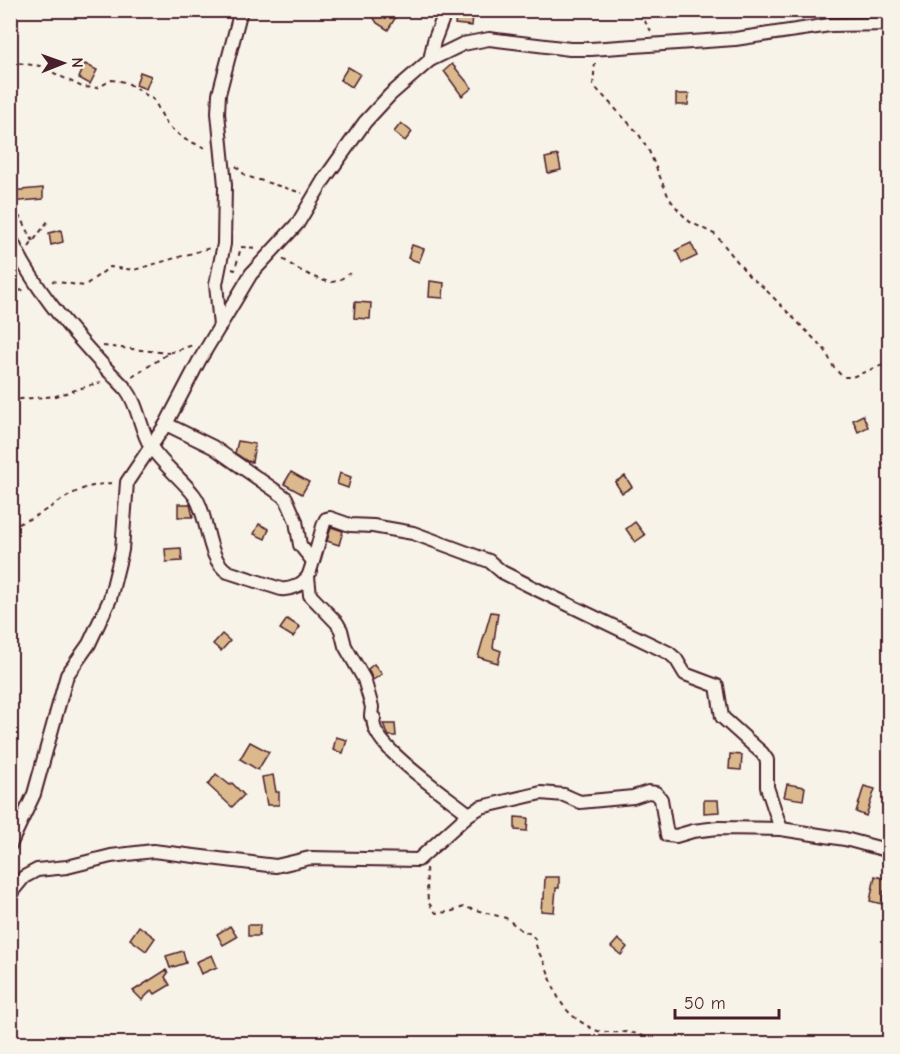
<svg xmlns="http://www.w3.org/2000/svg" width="900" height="1054" font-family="'Comic Neue',sans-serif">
<rect width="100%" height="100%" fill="#f7f3e8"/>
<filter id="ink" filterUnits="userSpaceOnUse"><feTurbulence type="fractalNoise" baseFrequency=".0167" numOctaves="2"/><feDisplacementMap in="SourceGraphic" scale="12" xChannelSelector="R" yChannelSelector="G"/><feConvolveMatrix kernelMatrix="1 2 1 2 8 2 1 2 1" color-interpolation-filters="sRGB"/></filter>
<g filter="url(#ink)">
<!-- building -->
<g fill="#dcb88d" stroke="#4a1f2b" stroke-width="1.5">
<polygon points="369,10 389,10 397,15 388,30 377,23"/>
<polygon points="457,13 473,15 472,26 455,24"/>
<polygon points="85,64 97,70 90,84 79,78"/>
<polygon points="452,64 472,88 462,96 444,71"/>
<polygon points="348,67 360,74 352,87 340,80"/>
<polygon points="140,72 151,76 146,89 136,85"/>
<polygon points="676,94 689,94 688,105 676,105"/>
<polygon points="401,123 412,132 405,141 394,132"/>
<polygon points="558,155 561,170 548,173 545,158"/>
<polygon points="43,188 43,199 10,202 10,191"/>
<polygon points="61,230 63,242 51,245 49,233"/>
<polygon points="691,243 697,256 682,263 676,250"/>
<polygon points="412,245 424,249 419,262 408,258"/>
<polygon points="430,281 444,283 443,298 429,297"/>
<polygon points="355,302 371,303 370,319 354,318"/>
<polygon points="863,415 868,427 858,432 853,420"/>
<polygon points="238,441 255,444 252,462 247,461 235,453"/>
<polygon points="291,472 309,482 302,494 284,484"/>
<polygon points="340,473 351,477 348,488 337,484"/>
<polygon points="625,476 632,487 622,493 615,482"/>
<polygon points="178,504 190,504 193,517 178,517"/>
<polygon points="635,522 645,535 635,542 626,529"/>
<polygon points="259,524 269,529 265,539 254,534"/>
<polygon points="331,527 343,531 339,545 327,541"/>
<polygon points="181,548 182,561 166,562 165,549"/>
<polygon points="491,612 498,613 493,648 501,651 498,663 478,657"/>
<polygon points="287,619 300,627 293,637 280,629"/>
<polygon points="222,634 230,641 221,651 213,644"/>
<polygon points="374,664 382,674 373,680 368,669"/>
<polygon points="383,724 395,724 396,736 389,736"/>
<polygon points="336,737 347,740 343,753 333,750"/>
<polygon points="250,742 269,752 258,770 240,759"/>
<polygon points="730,754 742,755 741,770 729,769"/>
<polygon points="216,774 230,785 232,783 244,795 232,807 208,785"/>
<polygon points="273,775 276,792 279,792 279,805 267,805 262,777"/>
<polygon points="787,784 805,787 803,800 784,797"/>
<polygon points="864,786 875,789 866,816 856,812"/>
<polygon points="704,800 718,800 719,812 704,813"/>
<polygon points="515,817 528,818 527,831 515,830"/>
<polygon points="875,876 890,880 890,893 884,891 882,904 870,901"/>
<polygon points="545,877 559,877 559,888 556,888 554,912 541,911 542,899 544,899"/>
<polygon points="248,925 260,925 259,936 248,936"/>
<polygon points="139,926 155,938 146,951 130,939"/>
<polygon points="230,926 237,937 223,945 217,934"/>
<polygon points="618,939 627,947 621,955 611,947"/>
<polygon points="183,951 186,963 170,968 166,956"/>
<polygon points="212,955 217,967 201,974 196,962"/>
<polygon points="166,970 168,973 165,977 170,985 155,994 152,990 142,1000 133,991"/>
</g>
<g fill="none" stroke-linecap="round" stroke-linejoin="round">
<!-- minor casing -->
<g stroke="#4a1f2b" stroke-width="16">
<g id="minor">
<polyline points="430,60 434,41 446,10"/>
<path d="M10 237C31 284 66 325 101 363 109 372 118 380 126 389 139 406 140 430 151 447 163 465 181 478 194 495 209 515 206 559 228 572L281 589C291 590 301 585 307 578 311 573 321 532 324 523L326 519 330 518 350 525 373 526 413 533 489 561 502 572 534 588 669 653 676 659 685 674 717 686 722 717 762 753 767 760V787L781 829"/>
<polyline points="220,326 216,284 224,244 225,185 218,113 219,94 241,10"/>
<polyline points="166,424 213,447 286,498 296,521 300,545 312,560"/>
<path d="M308 577 310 595 337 623 341 630 345 646 364 679 372 707 371 716 374 718C366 743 450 798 469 814"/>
<polyline points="10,845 34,794 67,675 89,644 110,599 122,550 127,482 166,424 199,361 251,274 298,223 323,181 365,122 390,95 430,60 463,44 489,39 570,49 591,49 735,39 830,25 890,24"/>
<polyline points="10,894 24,877 37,870 67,867 111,856 153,851 276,866 310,858 418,860 469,814 481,807 541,793 564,795 580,802 633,797 648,792 656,793 661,799 667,835 676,836 693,831 718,828 781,829 845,839 890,851"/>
</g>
</g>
<!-- path -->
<g stroke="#4a1f2b" stroke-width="2" stroke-dasharray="4.5 4.5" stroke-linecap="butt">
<polyline points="630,10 642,17 651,31"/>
<polyline points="10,62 40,66 82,87 97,88 112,80 126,82 154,100 167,125 184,139 208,149"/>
<polyline points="595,63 593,85 638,133 649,151 669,198 680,212 690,222 716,235 749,276 762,286 825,350 834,368 843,377 852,377 890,362"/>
<polyline points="236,166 246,176 302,193"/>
<polyline points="10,210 22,219 33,241"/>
<polyline points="29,247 48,221"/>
<path d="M283 259C293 267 319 282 332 282 339 281 344 277 350 273"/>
<polyline points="232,269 235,270 241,247 257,248"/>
<polyline points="52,281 84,286 110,267 134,270 210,248"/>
<polyline points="10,292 24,290"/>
<polyline points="103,346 169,353"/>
<polyline points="132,377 169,353 193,345"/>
<polyline points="10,400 56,396 101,382"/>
<path d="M10 528C21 522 34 518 44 511 73 494 78 486 113 483"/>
<path d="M426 868 428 902 436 913 450 912 464 907 506 918 521 930 531 934 535 939C536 951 543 958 547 969 556 994 560 1010 586 1025 589 1027 594 1030 598 1031 623 1035 632 1026 656 1044"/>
</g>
<!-- minor -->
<use href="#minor" stroke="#f7f3e8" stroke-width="12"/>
</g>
</g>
<!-- margin -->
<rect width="900" height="1054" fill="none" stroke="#f7f3e8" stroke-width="36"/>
<rect x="18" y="18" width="864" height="1018" fill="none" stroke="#4a1f2b" stroke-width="2" filter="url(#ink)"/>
<!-- north arrow -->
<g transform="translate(63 63) rotate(89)" stroke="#f7f3e8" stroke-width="4.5" paint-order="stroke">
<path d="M0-4.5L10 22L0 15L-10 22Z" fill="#4a1f2b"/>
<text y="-9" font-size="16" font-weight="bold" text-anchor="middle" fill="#4a1f2b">N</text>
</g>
<!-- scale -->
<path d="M675 1009v9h104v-9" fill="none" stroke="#4a1f2b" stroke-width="3"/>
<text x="684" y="1009" font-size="18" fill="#4a1f2b" stroke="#f7f3e8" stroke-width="4.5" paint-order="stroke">50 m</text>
</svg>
